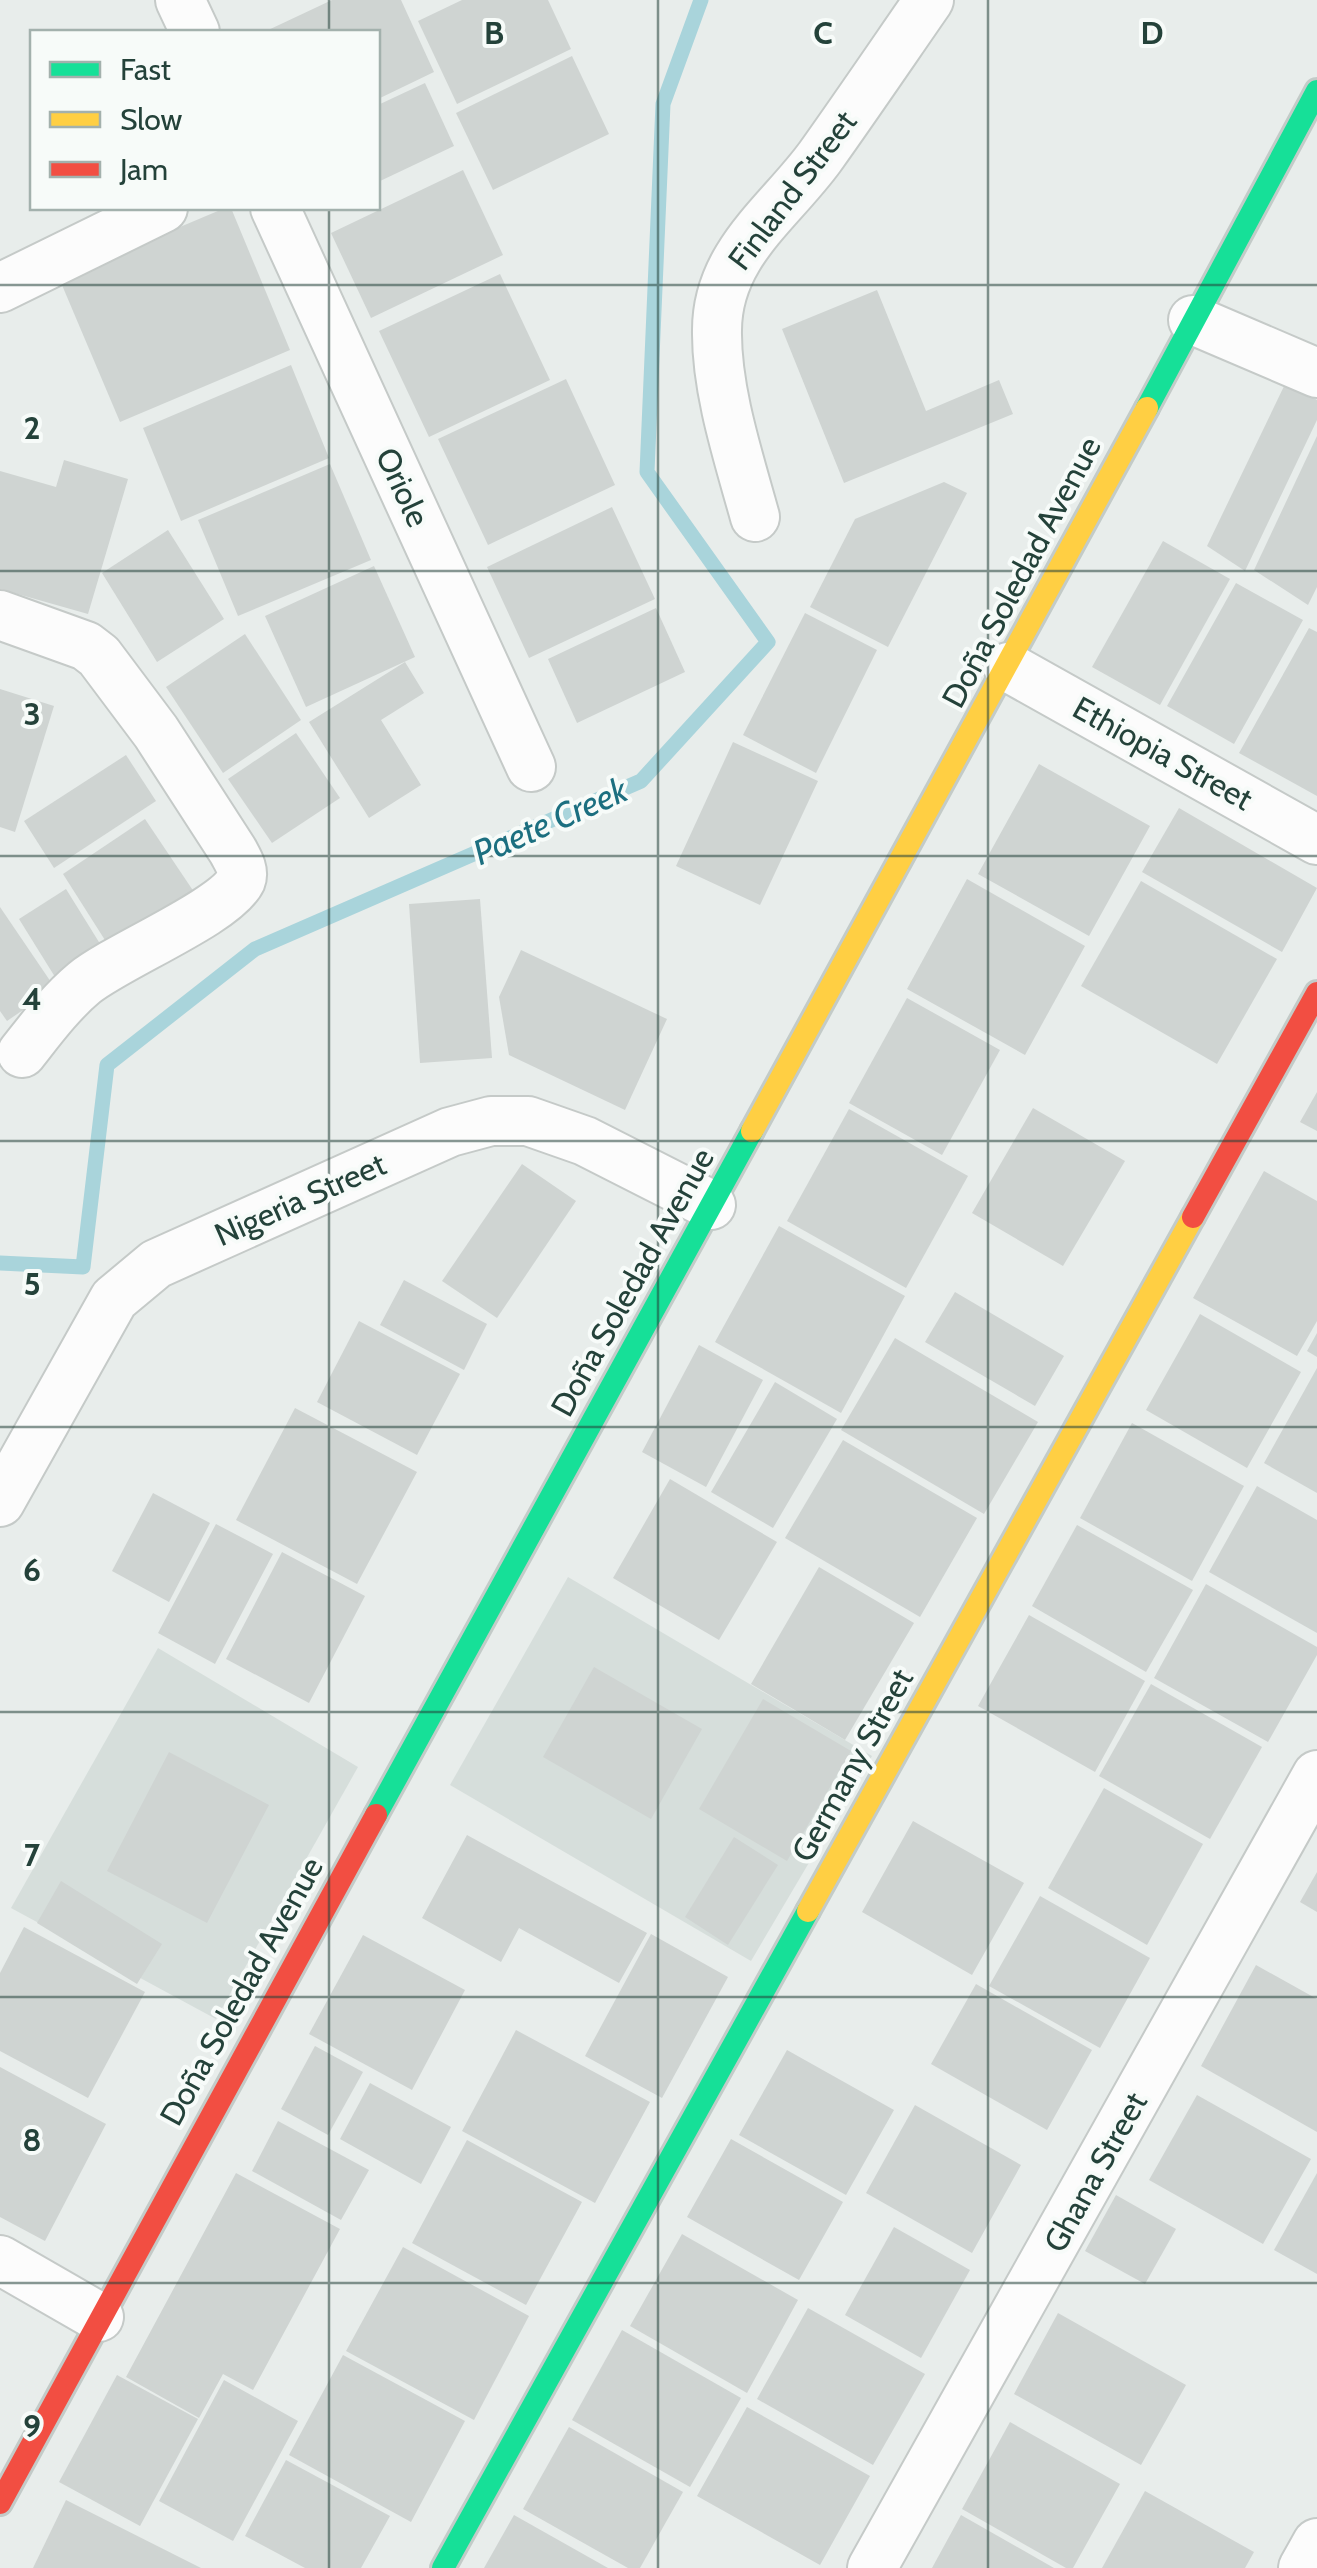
<svg xmlns="http://www.w3.org/2000/svg" width="1317" height="2568" font-family="Cabin,sans-serif">
<rect width="100%" height="100%" fill="#e8edeb"/>
<!-- built -->
<g fill="#d6dedb">
<polygon points="568,1577 872,1756 751,1961 450,1785"/>
<polygon points="158,1648 358,1767 216,2019 11,1908"/>
</g>
<g fill="none" stroke-linecap="round" stroke-linejoin="round">
<!-- stream -->
<polyline stroke="#a9d4db" stroke-width="15" points="0,1263 83,1267 107,1065 255,949 641,781 768,642 647,472 663,104 701,0"/>
</g>
<!-- building -->
<g fill="#cfd4d2">
<polygon points="332,0 401,0 434,72 378,99 378,32 264,32"/>
<polygon points="462,0 548,0 571,49 457,104 418,21"/>
<polygon points="572,56 609,134 493,190 456,113"/>
<polygon points="425,83 454,146 378,182 378,105"/>
<polygon points="463,170 503,255 371,318 331,233"/>
<polygon points="225,208 231,208 290,350 120,422 59,278"/>
<polygon points="500,274 550,380 429,437 379,331"/>
<polygon points="877,290 926,411 999,380 1013,414 844,483 782,329"/>
<polygon points="291,365 329,458 181,521 143,428"/>
<polygon points="566,379 615,485 488,545 438,439"/>
<polygon points="1287,380 1317,400 1317,420 1245,571 1207,546"/>
<polygon points="1317,436 1317,587 1308,605 1254,570"/>
<polygon points="64,460 128,479 88,614 0,589 0,471 56,487"/>
<polygon points="330,464 371,560 238,616 198,520"/>
<polygon points="944,482 967,493 888,647 810,607 855,519"/>
<polygon points="612,507 655,599 529,658 487,567"/>
<polygon points="168,530 224,619 157,662 102,573"/>
<polygon points="1163,541 1230,579 1160,705 1092,667"/>
<polygon points="374,566 415,657 306,707 265,616"/>
<polygon points="1236,583 1303,620 1234,744 1167,706"/>
<polygon points="656,608 685,672 577,723 548,659"/>
<polygon points="805,613 877,650 816,773 743,735"/>
<polygon points="1309,628 1317,632 1317,796 1239,753"/>
<polygon points="245,634 301,720 223,773 166,687"/>
<polygon points="405,662 424,693 381,720 421,785 369,818 309,722"/>
<polygon points="0,689 54,706 15,832 0,827"/>
<polygon points="296,733 340,798 272,843 228,779"/>
<polygon points="733,742 818,781 760,905 676,866"/>
<polygon points="126,755 156,801 54,868 24,821"/>
<polygon points="1039,764 1150,826 1089,936 978,874"/>
<polygon points="1179,808 1317,888 1282,952 1142,872"/>
<polygon points="145,819 194,892 110,948 63,874"/>
<polygon points="967,879 1085,946 1025,1055 907,989"/>
<polygon points="1141,881 1277,959 1217,1064 1081,986"/>
<polygon points="66,889 107,955 60,985 19,919"/>
<polygon points="480,899 492,1058 420,1063 409,904"/>
<polygon points="0,907 55,988 7,1021 0,1011"/>
<polygon points="521,950 667,1019 625,1110 509,1055 499,997"/>
<polygon points="907,998 1000,1050 942,1155 849,1103"/>
<polygon points="1317,1092 1317,1131 1300,1122"/>
<polygon points="1033,1108 1125,1161 1063,1266 972,1213"/>
<polygon points="849,1109 968,1176 906,1288 787,1221"/>
<polygon points="522,1164 576,1201 497,1318 442,1281"/>
<polygon points="1264,1171 1317,1201 1317,1321 1297,1356 1193,1298"/>
<polygon points="779,1226 905,1296 841,1413 715,1342"/>
<polygon points="404,1280 487,1324 464,1370 380,1325"/>
<polygon points="955,1292 1064,1356 1035,1406 925,1342"/>
<polygon points="1200,1314 1301,1372 1247,1468 1146,1410"/>
<polygon points="359,1321 460,1374 417,1455 317,1402"/>
<polygon points="1317,1333 1317,1357 1307,1351"/>
<polygon points="895,1338 1038,1422 984,1514 841,1430"/>
<polygon points="699,1345 763,1380 706,1487 642,1452"/>
<polygon points="1317,1368 1317,1493 1264,1463"/>
<polygon points="775,1382 837,1419 773,1528 711,1492"/>
<polygon points="295,1408 417,1472 357,1584 236,1520"/>
<polygon points="1132,1423 1244,1486 1192,1581 1080,1518"/>
<polygon points="843,1440 977,1518 920,1617 785,1538"/>
<polygon points="670,1479 777,1542 719,1640 613,1578"/>
<polygon points="1257,1486 1317,1520 1317,1633 1209,1572"/>
<polygon points="153,1493 210,1523 169,1602 112,1571"/>
<polygon points="216,1524 273,1554 215,1664 158,1633"/>
<polygon points="1077,1525 1193,1590 1146,1672 1032,1606"/>
<polygon points="282,1552 365,1596 309,1703 226,1659"/>
<polygon points="819,1567 914,1623 845,1740 751,1684"/>
<polygon points="1206,1584 1317,1647 1317,1655 1268,1742 1154,1678"/>
<polygon points="1029,1615 1145,1681 1095,1772 978,1706"/>
<polygon points="594,1667 702,1729 651,1819 543,1757"/>
<polygon points="1151,1684 1262,1747 1210,1839 1099,1776"/>
<polygon points="763,1699 851,1751 787,1861 699,1809"/>
<polygon points="169,1752 269,1805 207,1923 107,1871"/>
<polygon points="1104,1788 1203,1844 1147,1945 1048,1888"/>
<polygon points="913,1821 1024,1883 972,1975 862,1912"/>
<polygon points="467,1835 647,1933 619,1983 519,1928 501,1962 422,1918"/>
<polygon points="734,1837 778,1865 728,1945 685,1917"/>
<polygon points="1317,1872 1317,1912 1300,1902"/>
<polygon points="61,1881 162,1944 137,1984 37,1923"/>
<polygon points="1040,1896 1150,1958 1100,2048 989,1986"/>
<polygon points="24,1927 145,1992 88,2098 0,2051 0,1973"/>
<polygon points="651,1934 728,1977 662,2098 585,2056"/>
<polygon points="363,1935 465,1990 412,2090 309,2034"/>
<polygon points="1256,1965 1317,1999 1317,2132 1201,2066"/>
<polygon points="976,1984 1092,2050 1047,2130 931,2064"/>
<polygon points="516,2030 650,2102 595,2203 462,2131"/>
<polygon points="315,2046 363,2072 328,2135 281,2109"/>
<polygon points="787,2050 894,2110 846,2195 739,2135"/>
<polygon points="0,2067 106,2124 45,2241 0,2217"/>
<polygon points="370,2083 451,2127 421,2184 340,2139"/>
<polygon points="1197,2095 1311,2159 1263,2244 1149,2180"/>
<polygon points="915,2105 1021,2165 972,2253 866,2193"/>
<polygon points="278,2121 369,2170 341,2220 252,2171"/>
<polygon points="731,2139 843,2202 799,2280 687,2217"/>
<polygon points="467,2140 582,2202 526,2305 412,2243"/>
<polygon points="236,2173 340,2229 253,2390 223,2374 199,2418 126,2377"/>
<polygon points="1317,2173 1317,2274 1274,2250"/>
<polygon points="1116,2195 1176,2229 1145,2284 1085,2251"/>
<polygon points="894,2227 970,2270 921,2358 845,2315"/>
<polygon points="682,2234 798,2300 747,2393 630,2326"/>
<polygon points="403,2247 529,2316 474,2420 346,2351"/>
<polygon points="808,2308 925,2374 873,2465 757,2399"/>
<polygon points="1058,2313 1186,2385 1141,2465 1014,2394"/>
<polygon points="622,2330 741,2398 690,2487 572,2420"/>
<polygon points="343,2355 465,2421 411,2522 289,2455"/>
<polygon points="117,2375 198,2419 140,2526 59,2482"/>
<polygon points="224,2380 298,2421 233,2541 159,2501"/>
<polygon points="747,2407 870,2476 820,2565 697,2496"/>
<polygon points="1010,2422 1120,2484 1073,2568 1066,2568 962,2509"/>
<polygon points="569,2427 683,2492 640,2568 628,2568 523,2509"/>
<polygon points="286,2460 390,2516 361,2568 305,2568 245,2536"/>
<polygon points="1145,2491 1254,2552 1245,2568 1102,2568"/>
<polygon points="66,2500 201,2568 33,2568"/>
<polygon points="514,2515 608,2568 484,2568"/>
<polygon points="961,2515 1054,2568 932,2568"/>
</g>
<g fill="none" stroke-linecap="round" stroke-linejoin="round">
<!-- street casing -->
<g stroke="#c5cac8" stroke-width="52">
<g id="street">
<polyline points="180,0 195,32"/>
<polyline points="275,208 531,767"/>
<polyline points="0,288 163,208"/>
<polyline points="1193,320 1317,373"/>
<path d="M755 517C739 459 716 390 717 330 717 254 779 213 820 157 857 105 893 52 929 0"/>
<path d="M0 615 86 646 99 656 156 732 233 851C237 859 245 870 241 880 226 912 117 956 84 983 60 1003 41 1029 22 1053"/>
<polyline points="1008,667 1317,840"/>
<polyline points="0,1502 114,1299 156,1264 450,1132 491,1121 528,1121 585,1141 711,1205"/>
<polyline points="0,2260 99,2317"/>
<polyline points="872,2568 1317,1775"/>
<polyline points="1303,2568 1317,2543"/>
</g>
</g>
<!-- fast casing -->
<g stroke="#c3cbc8" stroke-width="28">
<g id="fast">
<polyline points="1147,408 1317,91"/>
<polyline points="376,1815 752,1131"/>
<polyline points="443,2568 808,1911"/>
</g>
</g>
<!-- slow casing -->
<g stroke="#c3cbc8" stroke-width="28">
<g id="slow">
<polyline points="752,1131 1147,408"/>
<polyline points="808,1911 1193,1217"/>
</g>
</g>
<!-- jam casing -->
<g stroke="#c3cbc8" stroke-width="28">
<g id="jam">
<polyline points="1193,1217 1317,993"/>
<polyline points="0,2503 376,1815"/>
</g>
</g>
<!-- street -->
<use href="#street" stroke="#fcfcfc" stroke-width="48"/>
<!-- fast -->
<use href="#fast" stroke="#16e098" stroke-width="22"/>
<!-- slow -->
<use href="#slow" stroke="#ffcf43" stroke-width="22"/>
<!-- jam -->
<use href="#jam" stroke="#f24e42" stroke-width="22"/>
</g>
<!-- grid -->
<path fill="none" stroke="#24423a" stroke-width="2.5" stroke-opacity="0.55" d="M329 0V32M658 0V2568M988 0V2568M329 208V2568M0 285H1317M0 571H1317M0 856H1317M0 1141H1317M0 1427H1317M0 1712H1317M0 1997H1317M0 2283H1317"/>
<g text-anchor="middle" dominant-baseline="central" stroke-width="8" stroke-linejoin="round" paint-order="stroke">
<!-- street labels -->
<g font-size="32" fill="#24423a" stroke="#f7fbf9">
<text transform="translate(792 190) rotate(-53)">Finland Street</text>
<text transform="translate(403 487) rotate(65)">Oriole</text>
<text transform="translate(1021 572) rotate(-62)">Doña Soledad Avenue</text>
<text transform="translate(1163 753) rotate(29)">Ethiopia Street</text>
<text transform="translate(300 1199) rotate(-24)">Nigeria Street</text>
<text transform="translate(632 1282) rotate(-61)">Doña Soledad Avenue</text>
<text transform="translate(852 1765) rotate(-61)">Germany Street</text>
<text transform="translate(241 1991) rotate(-61)">Doña Soledad Avenue</text>
<text transform="translate(1095 2172) rotate(-61)">Ghana Street</text>
</g>
<!-- water labels -->
<g font-size="35" font-style="italic" fill="#1c6f80" stroke="#f7fbf9">
<text transform="translate(550 821) rotate(-24)">Paete Creek</text>
</g>
</g>
<g font-size="32" text-anchor="middle" font-weight="bold" fill="#24423a" stroke="#f7fbf9" stroke-width="8" stroke-linejoin="round" paint-order="stroke">
<text x="494" y="44">B</text>
<text x="823" y="44">C</text>
<text x="1152" y="44">D</text>
<text x="32" y="439">2</text>
<text x="32" y="725">3</text>
<text x="32" y="1010">4</text>
<text x="32" y="1295">5</text>
<text x="32" y="1581">6</text>
<text x="32" y="1866">7</text>
<text x="32" y="2151">8</text>
<text x="32" y="2437">9</text>
</g>
<!-- legend -->
<rect x="30" y="30" width="350" height="180" fill="#f7fbf9" stroke="#a3b1ad" stroke-width="2.5"/>
<rect x="50" y="62" width="50" height="15" fill="#16e098" stroke="#a3b1ad" stroke-width="2.5"/>
<text x="120" y="80" font-size="30" fill="#24423a">Fast</text>
<rect x="50" y="112" width="50" height="15" fill="#ffcf43" stroke="#a3b1ad" stroke-width="2.5"/>
<text x="120" y="130" font-size="30" fill="#24423a">Slow</text>
<rect x="50" y="162" width="50" height="15" fill="#f24e42" stroke="#a3b1ad" stroke-width="2.5"/>
<text x="120" y="180" font-size="30" fill="#24423a">Jam</text>
</svg>
